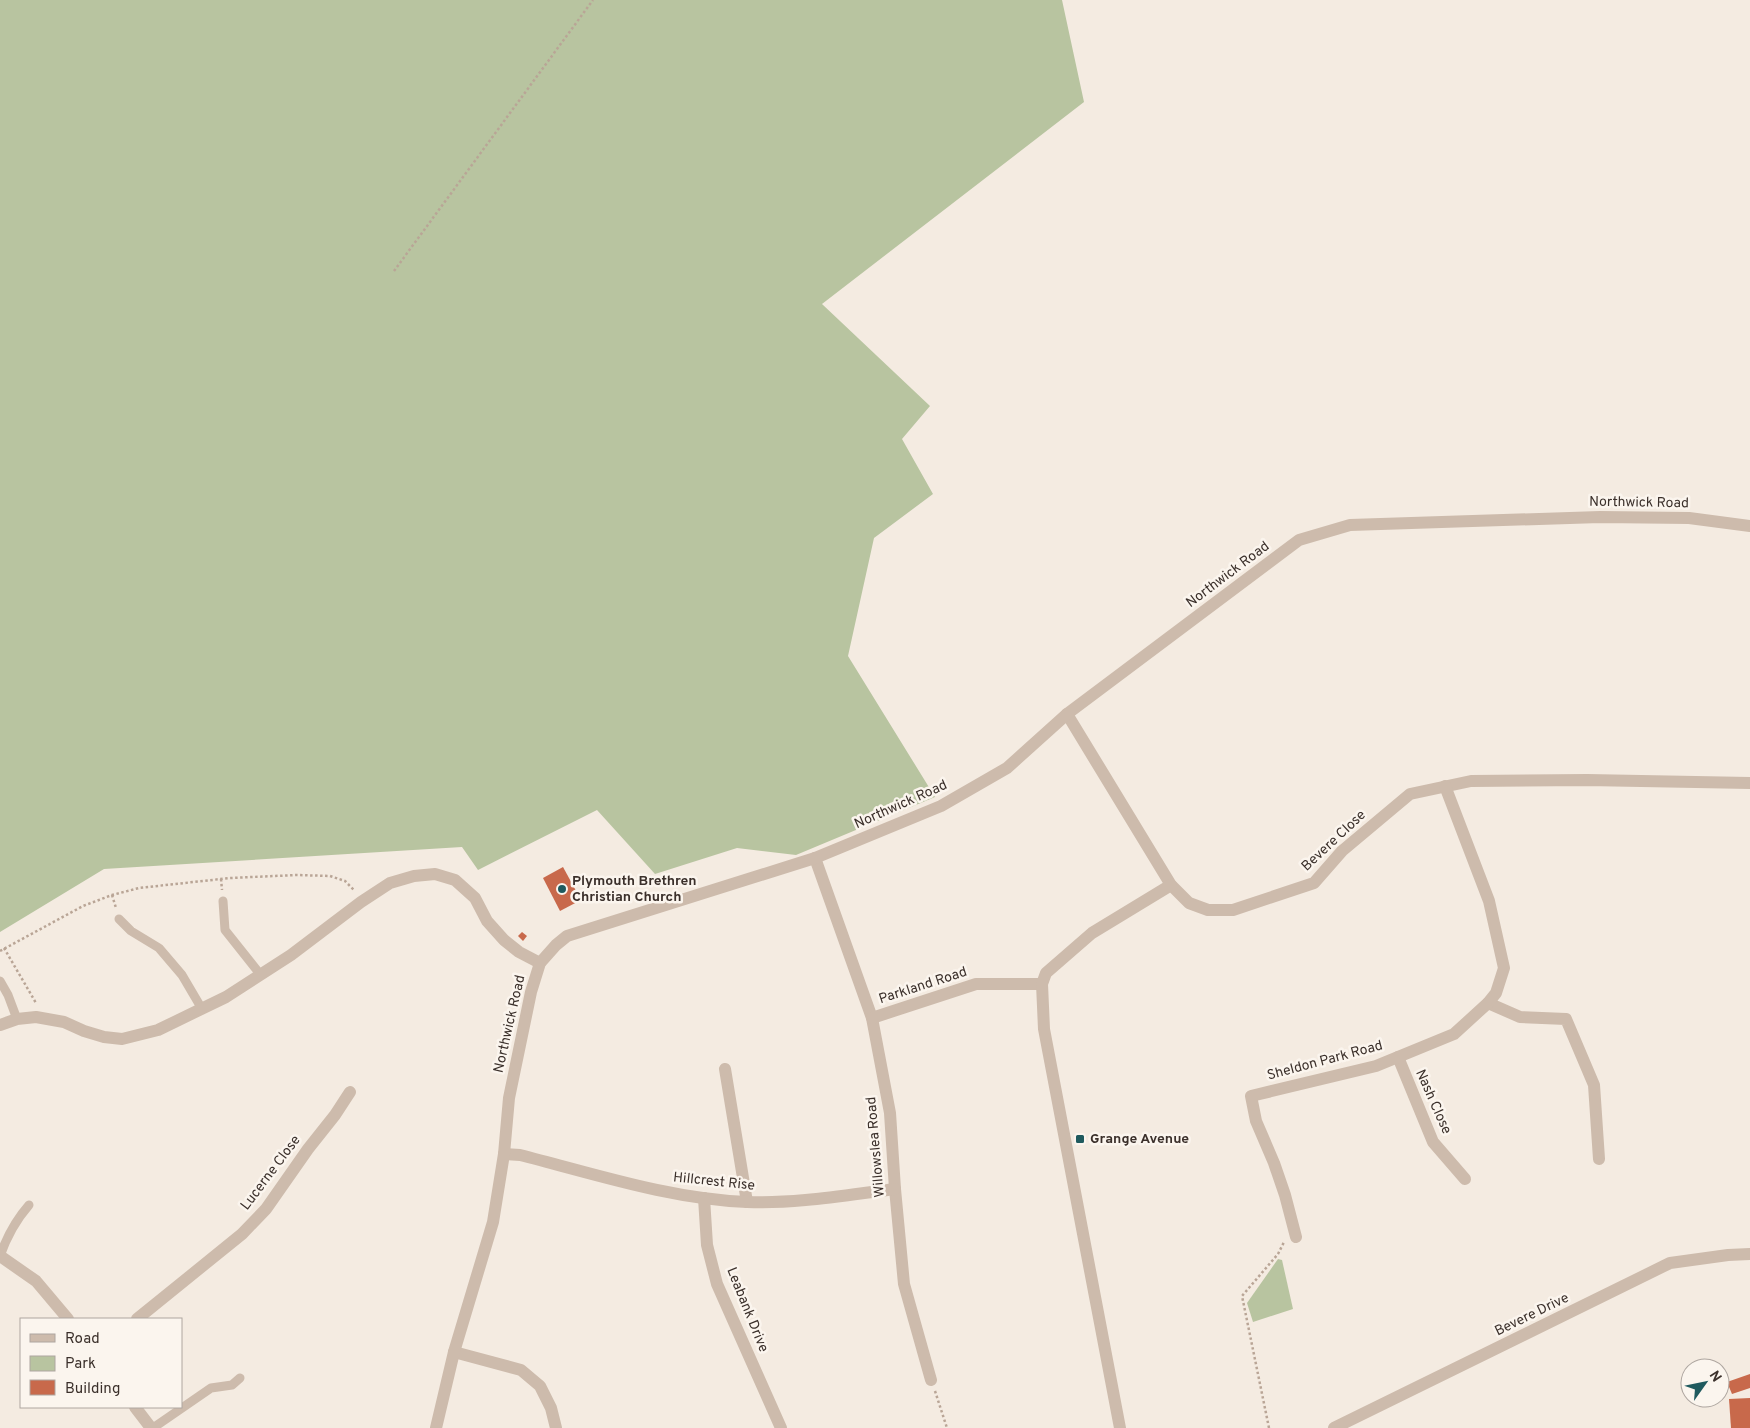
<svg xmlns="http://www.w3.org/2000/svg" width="1750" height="1428" font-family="Overpass,sans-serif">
<rect width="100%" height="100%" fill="#f4ebe1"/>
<!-- green -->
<g fill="#b8c4a0">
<polygon points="0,0 1062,0 1084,102 822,304 930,406 902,439 933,494 874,538 848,656 935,797 796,855 737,848 655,874 597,810 478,870 462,847 104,869 0,932"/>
<polygon points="1278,1259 1282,1260 1293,1309 1253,1322 1247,1303"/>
</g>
<!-- building -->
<g fill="#c8694b">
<polygon points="563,867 581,900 560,911 543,878"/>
<polygon points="522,932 527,936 523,941 518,936"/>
<polygon points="1750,1374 1750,1388 1732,1394 1727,1382"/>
<polygon points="1750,1398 1750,1428 1731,1428 1729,1399"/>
</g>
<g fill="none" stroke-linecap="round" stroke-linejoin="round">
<!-- path -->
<g stroke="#b9a596" stroke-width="2.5" stroke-dasharray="2.5 2.5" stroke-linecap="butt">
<polyline points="394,271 593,0"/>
<polyline points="221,879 222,890"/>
<polyline points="112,895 116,908"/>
<polyline points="4,948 36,1003"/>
<polyline points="0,951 83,906 112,895 139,888 230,878 297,875 330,876 345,881 354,890"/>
<polyline points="935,1391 947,1428"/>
<polyline points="1269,1428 1242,1296 1278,1254 1284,1242"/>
</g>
<!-- lane -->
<g stroke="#cdbbac" stroke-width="9">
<polyline points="223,901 225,930 260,974"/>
<polyline points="119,919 131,931 159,948 182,975 202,1009"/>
<polyline points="0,981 8,995 17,1019"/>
<path d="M0 1256C7 1236 15 1221 29 1205"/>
<polyline points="153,1428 211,1388 232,1385 240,1378"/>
</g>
<!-- street -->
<g stroke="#cdbbac" stroke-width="12">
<polyline points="1067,714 1171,885 1189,903 1208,910 1233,910 1314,883 1342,851 1410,794 1471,781 1587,780 1750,783"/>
<polyline points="815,858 872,1018 890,1113 895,1189 904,1284 931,1380"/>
<polyline points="1488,1003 1520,1017 1566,1019 1594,1085 1599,1159"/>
<polyline points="872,1018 976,984 1042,984"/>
<polyline points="0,1025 17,1019 36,1017 64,1022 84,1031 104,1037 122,1039 158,1030 226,997 291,955 361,902 390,883 414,876 435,874 455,880 475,898 487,921 504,940 519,952 540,963"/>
<polyline points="1398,1057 1433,1142 1465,1179"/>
<polyline points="725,1069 747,1202"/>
<path d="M504 1154 520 1155C595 1174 670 1199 747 1202 796 1204 846 1195 895 1189"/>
<polyline points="704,1198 707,1245 717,1284 781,1428"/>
<polyline points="1296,1237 1285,1195 1274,1163 1256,1121 1251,1096 1376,1066 1454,1034 1488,1003 1496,993 1504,968 1489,901 1445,786"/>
<polyline points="0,1256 36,1281 68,1319"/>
<polyline points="137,1319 242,1234 266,1209 308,1149 335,1115 350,1092"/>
<polyline points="454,1352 521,1370 540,1386 551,1408 556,1428"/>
<polyline points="135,1407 151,1428"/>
<polyline points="436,1428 454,1352 493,1222 504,1154 509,1098 531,992 540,963 556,945 567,936 815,858 941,806 1007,768 1067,714 1299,540 1350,525 1600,517 1689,518 1750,526"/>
<polyline points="1120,1428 1044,1029 1042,984 1046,973 1092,933 1171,885"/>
<polyline points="1334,1428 1670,1263 1728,1255 1750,1254"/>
</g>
</g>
<!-- markers -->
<g fill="#1f5a5e" stroke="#fbf5ee" stroke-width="2">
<circle cx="562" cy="889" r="5"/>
<rect x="1075" y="1134" width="10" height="10" rx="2.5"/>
</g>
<g text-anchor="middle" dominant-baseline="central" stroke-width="5" stroke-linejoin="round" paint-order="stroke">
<!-- street labels -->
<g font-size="14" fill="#3b302b" stroke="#fbf5ee">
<text transform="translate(1639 503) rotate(1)">Northwick Road</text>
<text transform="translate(1228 575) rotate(-37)">Northwick Road</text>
<text transform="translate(901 805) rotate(-24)">Northwick Road</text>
<text transform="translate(1334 841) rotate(-43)">Bevere Close</text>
<text transform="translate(923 986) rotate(-18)">Parkland Road</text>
<text transform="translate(510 1024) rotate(-77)">Northwick Road</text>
<text transform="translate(1325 1061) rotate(-15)">Sheldon Park Road</text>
<text transform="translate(1433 1102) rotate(66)">Nash Close</text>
<text transform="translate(876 1147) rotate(-95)">Willowslea Road</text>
<text transform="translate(271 1173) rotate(-53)">Lucerne Close</text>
<text transform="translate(714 1182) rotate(6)">Hillcrest Rise</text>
<text transform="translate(747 1310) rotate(68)">Leabank Drive</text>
<text transform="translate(1532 1315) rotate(-26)">Bevere Drive</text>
</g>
<!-- poi labels -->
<g font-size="14" font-weight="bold" fill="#3b302b" stroke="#fbf5ee" text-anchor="start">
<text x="572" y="881">Plymouth Brethren<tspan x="572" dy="16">Christian Church</tspan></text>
<text x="1090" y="1139">Grange Avenue</text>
</g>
</g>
<!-- legend -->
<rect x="20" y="1318" width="162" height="90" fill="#fbf5ee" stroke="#aea6a0"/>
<rect x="30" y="1334" width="25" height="8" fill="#cdbbac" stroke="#aea6a0"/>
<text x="65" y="1343" font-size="15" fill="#3b302b">Road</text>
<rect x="30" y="1356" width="25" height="15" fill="#b8c4a0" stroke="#aea6a0"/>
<text x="65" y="1368" font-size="15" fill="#3b302b">Park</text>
<rect x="30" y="1380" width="25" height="15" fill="#c8694b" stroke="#aea6a0"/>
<text x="65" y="1393" font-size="15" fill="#3b302b">Building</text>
<!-- north arrow -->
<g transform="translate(1705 1383) rotate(57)"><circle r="24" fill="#fbf5ee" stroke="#aea6a0"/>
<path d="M0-4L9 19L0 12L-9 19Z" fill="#1f5a5e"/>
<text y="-8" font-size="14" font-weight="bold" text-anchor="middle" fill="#3b302b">N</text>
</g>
</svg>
